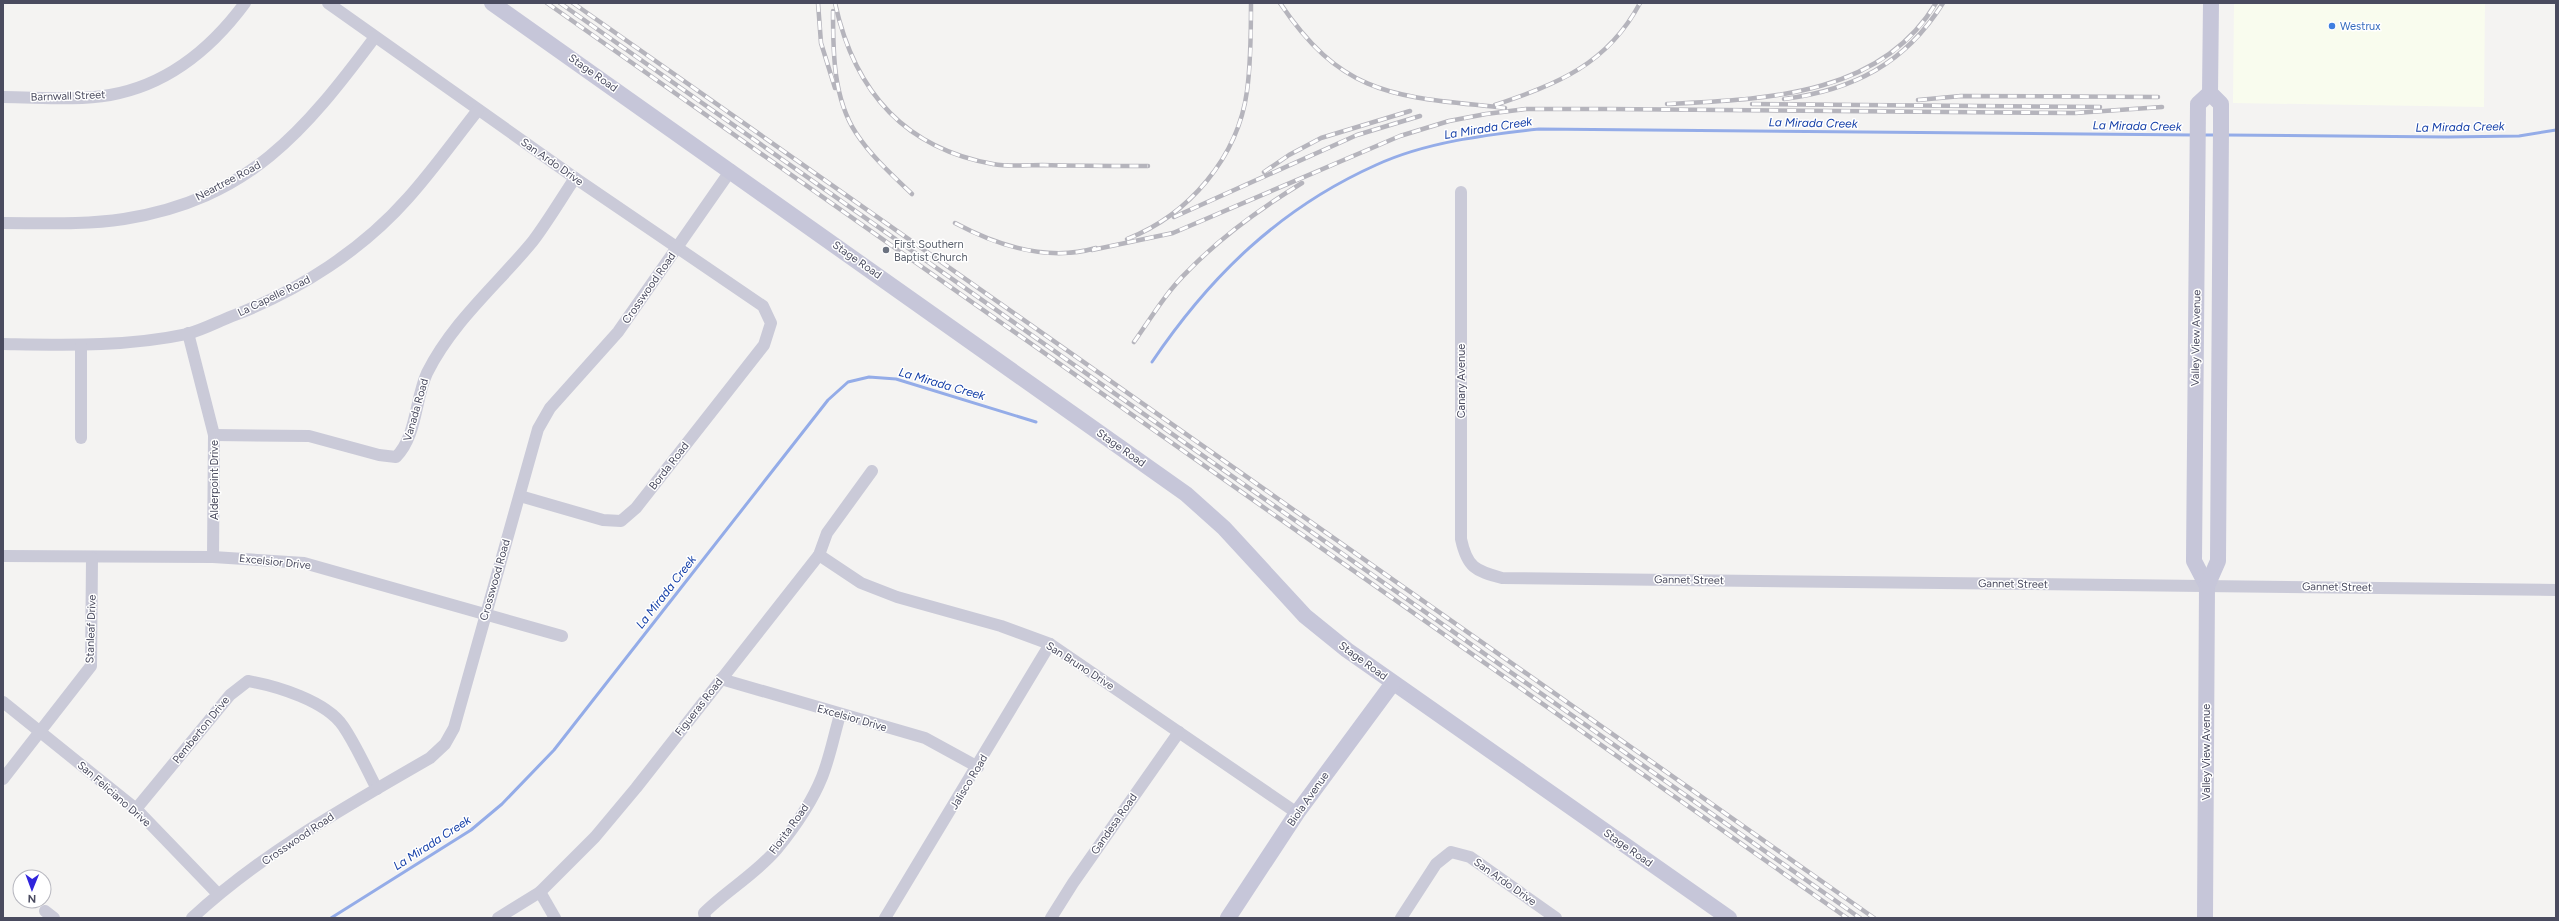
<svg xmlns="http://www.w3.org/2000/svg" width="2559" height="921" font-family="Figtree,sans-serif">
<rect width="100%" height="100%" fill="#f4f3f2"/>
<!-- commercial -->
<polygon fill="#f9fcee" points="2234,3 2485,3 2484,107 2233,103"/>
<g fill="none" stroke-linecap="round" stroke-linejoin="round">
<!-- stream -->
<g stroke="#94ace8" stroke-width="3">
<polyline points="2202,135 2217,135"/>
<polyline points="2226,135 2448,137 2519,136 2556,130"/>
<path d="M1152 362C1210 276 1280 208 1376 165 1426 142 1485 135 1539 129L2193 135"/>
<polyline points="331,918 471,830 502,804 554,750 828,400 848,382 869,377 896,379 1036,422"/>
</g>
<!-- street -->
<g stroke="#cacad8" stroke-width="12">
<polyline points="328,3 575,178 763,306 771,323 764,345 636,508 621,521 603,520 520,496"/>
<path d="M3 97C38 97 75 101 110 95 167 85 211 49 245 3"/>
<path d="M1461 192V539C1467 567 1475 571 1502 578L2556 590"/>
<path d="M3 223C43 223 84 225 124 219 249 199 304 132 375 37"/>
<polyline points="188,333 214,435 213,557"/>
<path d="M3 344C65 345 126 347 187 334 203 330 219 321 235 315 300 290 362 250 408 198 433 170 455 139 478 110"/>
<path d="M214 435 309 436 379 455 396 457C417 436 415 399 427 373 453 321 497 285 533 241 548 221 561 199 575 178"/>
<polyline points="81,438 81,345"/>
<polyline points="819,555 861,583 897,597 1001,626 1050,644 1297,813"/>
<polyline points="3,556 213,557 304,563 562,636"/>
<polyline points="721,679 925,738 978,767"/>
<polyline points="3,702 136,809 218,894"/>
<polyline points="3,779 91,666 92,558"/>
<path d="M136 809 230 695 248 681C277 686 326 701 343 726 356 745 366 768 377 789"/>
<polyline points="540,892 555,918"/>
<polyline points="45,911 54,918"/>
<path d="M192 918C262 853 347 806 430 758L445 744 454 728 538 429 550 408 618 332 731 170"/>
<polyline points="498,918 540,892 595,837 636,788 819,555 827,533 872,471"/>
<path d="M705 918 704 913C727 890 756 874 777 849 794 828 812 802 822 777 830 757 834 735 840 715"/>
<polyline points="885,918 1050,644"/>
<polyline points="1051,918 1073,883 1179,732"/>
<polyline points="1401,918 1436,864 1451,852 1470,857 1556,918"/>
</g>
<!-- secondary -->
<g stroke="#c6c6d9" stroke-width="16">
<polyline points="492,3 1186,494 1224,528 1305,616 1347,650 1729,918"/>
<polyline points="2207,586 2194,561 2198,104 2210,93"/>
<polyline points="1228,918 1297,813 1393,683"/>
<polyline points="2205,918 2207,586 2218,561 2221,128 2221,104 2210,93 2211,3"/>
</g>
<!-- rail casing -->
<g stroke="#b5b4bc" stroke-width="4.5">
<g id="rail">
<polyline points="547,3 1847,918"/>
<polyline points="560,3 1860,918"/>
<polyline points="573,3 1874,918"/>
<polyline points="818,3 821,43 835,88"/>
<path d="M835 3C854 90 903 148 993 164 1009 167 1026 165 1042 165 1077 166 1112 166 1148 166"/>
<path d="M1280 3C1345 100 1400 96 1505 108"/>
<path d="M833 11C833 51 833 98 856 133 871 156 892 175 912 194"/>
<path d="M1784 99C1853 90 1905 64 1943 3"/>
<polyline points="1918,100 1961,96 2158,97"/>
<path d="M1667 104C1764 99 1880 97 1936 3"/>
<polyline points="1752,104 2100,107"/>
<path d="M1495 105C1557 84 1607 65 1640 3"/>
<polyline points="1264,172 1289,155 1321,138 1410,111"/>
<polyline points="1174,217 1357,135 1420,116"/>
<path d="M955 223C998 246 1047 262 1096 248"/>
<path d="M1127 239C1189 215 1238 157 1247 91 1251 62 1251 32 1251 3"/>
<polyline points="1092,250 1173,233 1400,136 1449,121 1486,114 1526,109 1609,109 2075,113 2162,107"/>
<path d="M1134 342C1151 318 1167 291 1188 271 1222 236 1261 208 1302 183"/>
</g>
</g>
<!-- rail -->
<use href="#rail" stroke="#fff" stroke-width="3" stroke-dasharray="9" stroke-linecap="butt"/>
</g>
<!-- markers -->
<circle fill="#3f7fe0" stroke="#fff" stroke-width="1.5" cx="2332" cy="26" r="4"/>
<circle fill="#6b7280" stroke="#fff" stroke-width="1.5" cx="886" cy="250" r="4"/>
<g text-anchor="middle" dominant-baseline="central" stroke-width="3" stroke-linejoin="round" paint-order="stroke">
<!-- shop labels -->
<g font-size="11" fill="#366cbe" stroke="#fff" text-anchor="start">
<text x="2340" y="26">Westrux</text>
</g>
<!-- street labels -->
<g font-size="11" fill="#4a4b5f" stroke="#fff">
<text transform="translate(593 73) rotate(35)">Stage Road</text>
<text transform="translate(68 96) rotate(-2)">Barnwall Street</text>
<text transform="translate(552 162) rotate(35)">San Ardo Drive</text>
<text transform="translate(228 181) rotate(-28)">Neartree Road</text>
<text transform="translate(857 260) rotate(35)">Stage Road</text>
<text transform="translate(649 288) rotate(-55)">Crosswood Road</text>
<text transform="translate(274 296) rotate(-26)">La Capelle Road</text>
<text transform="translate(2196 338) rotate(-89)">Valley View Avenue</text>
<text transform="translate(1461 381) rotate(-90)">Canary Avenue</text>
<text transform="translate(416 410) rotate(-74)">Vanada Road</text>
<text transform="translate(1121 448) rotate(35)">Stage Road</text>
<text transform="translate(669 466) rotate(-52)">Borda Road</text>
<text transform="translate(214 480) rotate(-90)">Alderpoint Drive</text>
<text transform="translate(275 562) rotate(6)">Excelsior Drive</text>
<text transform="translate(495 580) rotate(-74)">Crosswood Road</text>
<text transform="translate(1689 580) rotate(1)">Gannet Street</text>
<text transform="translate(2013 584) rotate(1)">Gannet Street</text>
<text transform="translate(2337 587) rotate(1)">Gannet Street</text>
<text transform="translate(91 629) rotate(-88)">Stanleaf Drive</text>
<text transform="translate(1363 661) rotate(36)">Stage Road</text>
<text transform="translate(1080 666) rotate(33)">San Bruno Drive</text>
<text transform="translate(699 707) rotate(-52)">Figueras Road</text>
<text transform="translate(852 718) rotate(16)">Excelsior Drive</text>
<text transform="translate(201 730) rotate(-51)">Pemberton Drive</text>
<text transform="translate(2206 752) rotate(-90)">Valley View Avenue</text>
<text transform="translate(969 782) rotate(-59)">Jalisco Road</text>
<text transform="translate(114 794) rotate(41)">San Feliciano Drive</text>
<text transform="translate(1308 799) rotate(-55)">Biola Avenue</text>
<text transform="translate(1114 824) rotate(-55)">Gandesa Road</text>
<text transform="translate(789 829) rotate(-54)">Florita Road</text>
<text transform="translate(298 839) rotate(-34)">Crosswood Road</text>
<text transform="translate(1628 848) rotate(35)">Stage Road</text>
<text transform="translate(1505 882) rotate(35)">San Ardo Drive</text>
</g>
<!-- worship labels -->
<g font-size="11" fill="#5b616d" stroke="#fff" text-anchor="start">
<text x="894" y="244">First Southern<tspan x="894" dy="13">Baptist Church</tspan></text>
</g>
<!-- water labels -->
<g font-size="12" font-style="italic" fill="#143fa8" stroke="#fff">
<text transform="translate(1813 123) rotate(1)">La Mirada Creek</text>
<text transform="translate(2137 126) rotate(1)">La Mirada Creek</text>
<text transform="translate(2460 127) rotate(-1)">La Mirada Creek</text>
<text transform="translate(1488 128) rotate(-9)">La Mirada Creek</text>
<text transform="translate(942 384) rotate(16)">La Mirada Creek</text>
<text transform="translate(666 592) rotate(-52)">La Mirada Creek</text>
<text transform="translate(432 843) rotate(-33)">La Mirada Creek</text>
</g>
</g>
<!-- border -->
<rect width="2559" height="921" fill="none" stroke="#4a4b5f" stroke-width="8"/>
<!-- north arrow -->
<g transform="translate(32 889) rotate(181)"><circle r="19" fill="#ffffff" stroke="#b7b7bf"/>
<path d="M0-3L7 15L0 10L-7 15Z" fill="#3024dc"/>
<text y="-6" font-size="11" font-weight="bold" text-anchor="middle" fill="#4a4b5f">N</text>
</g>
</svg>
